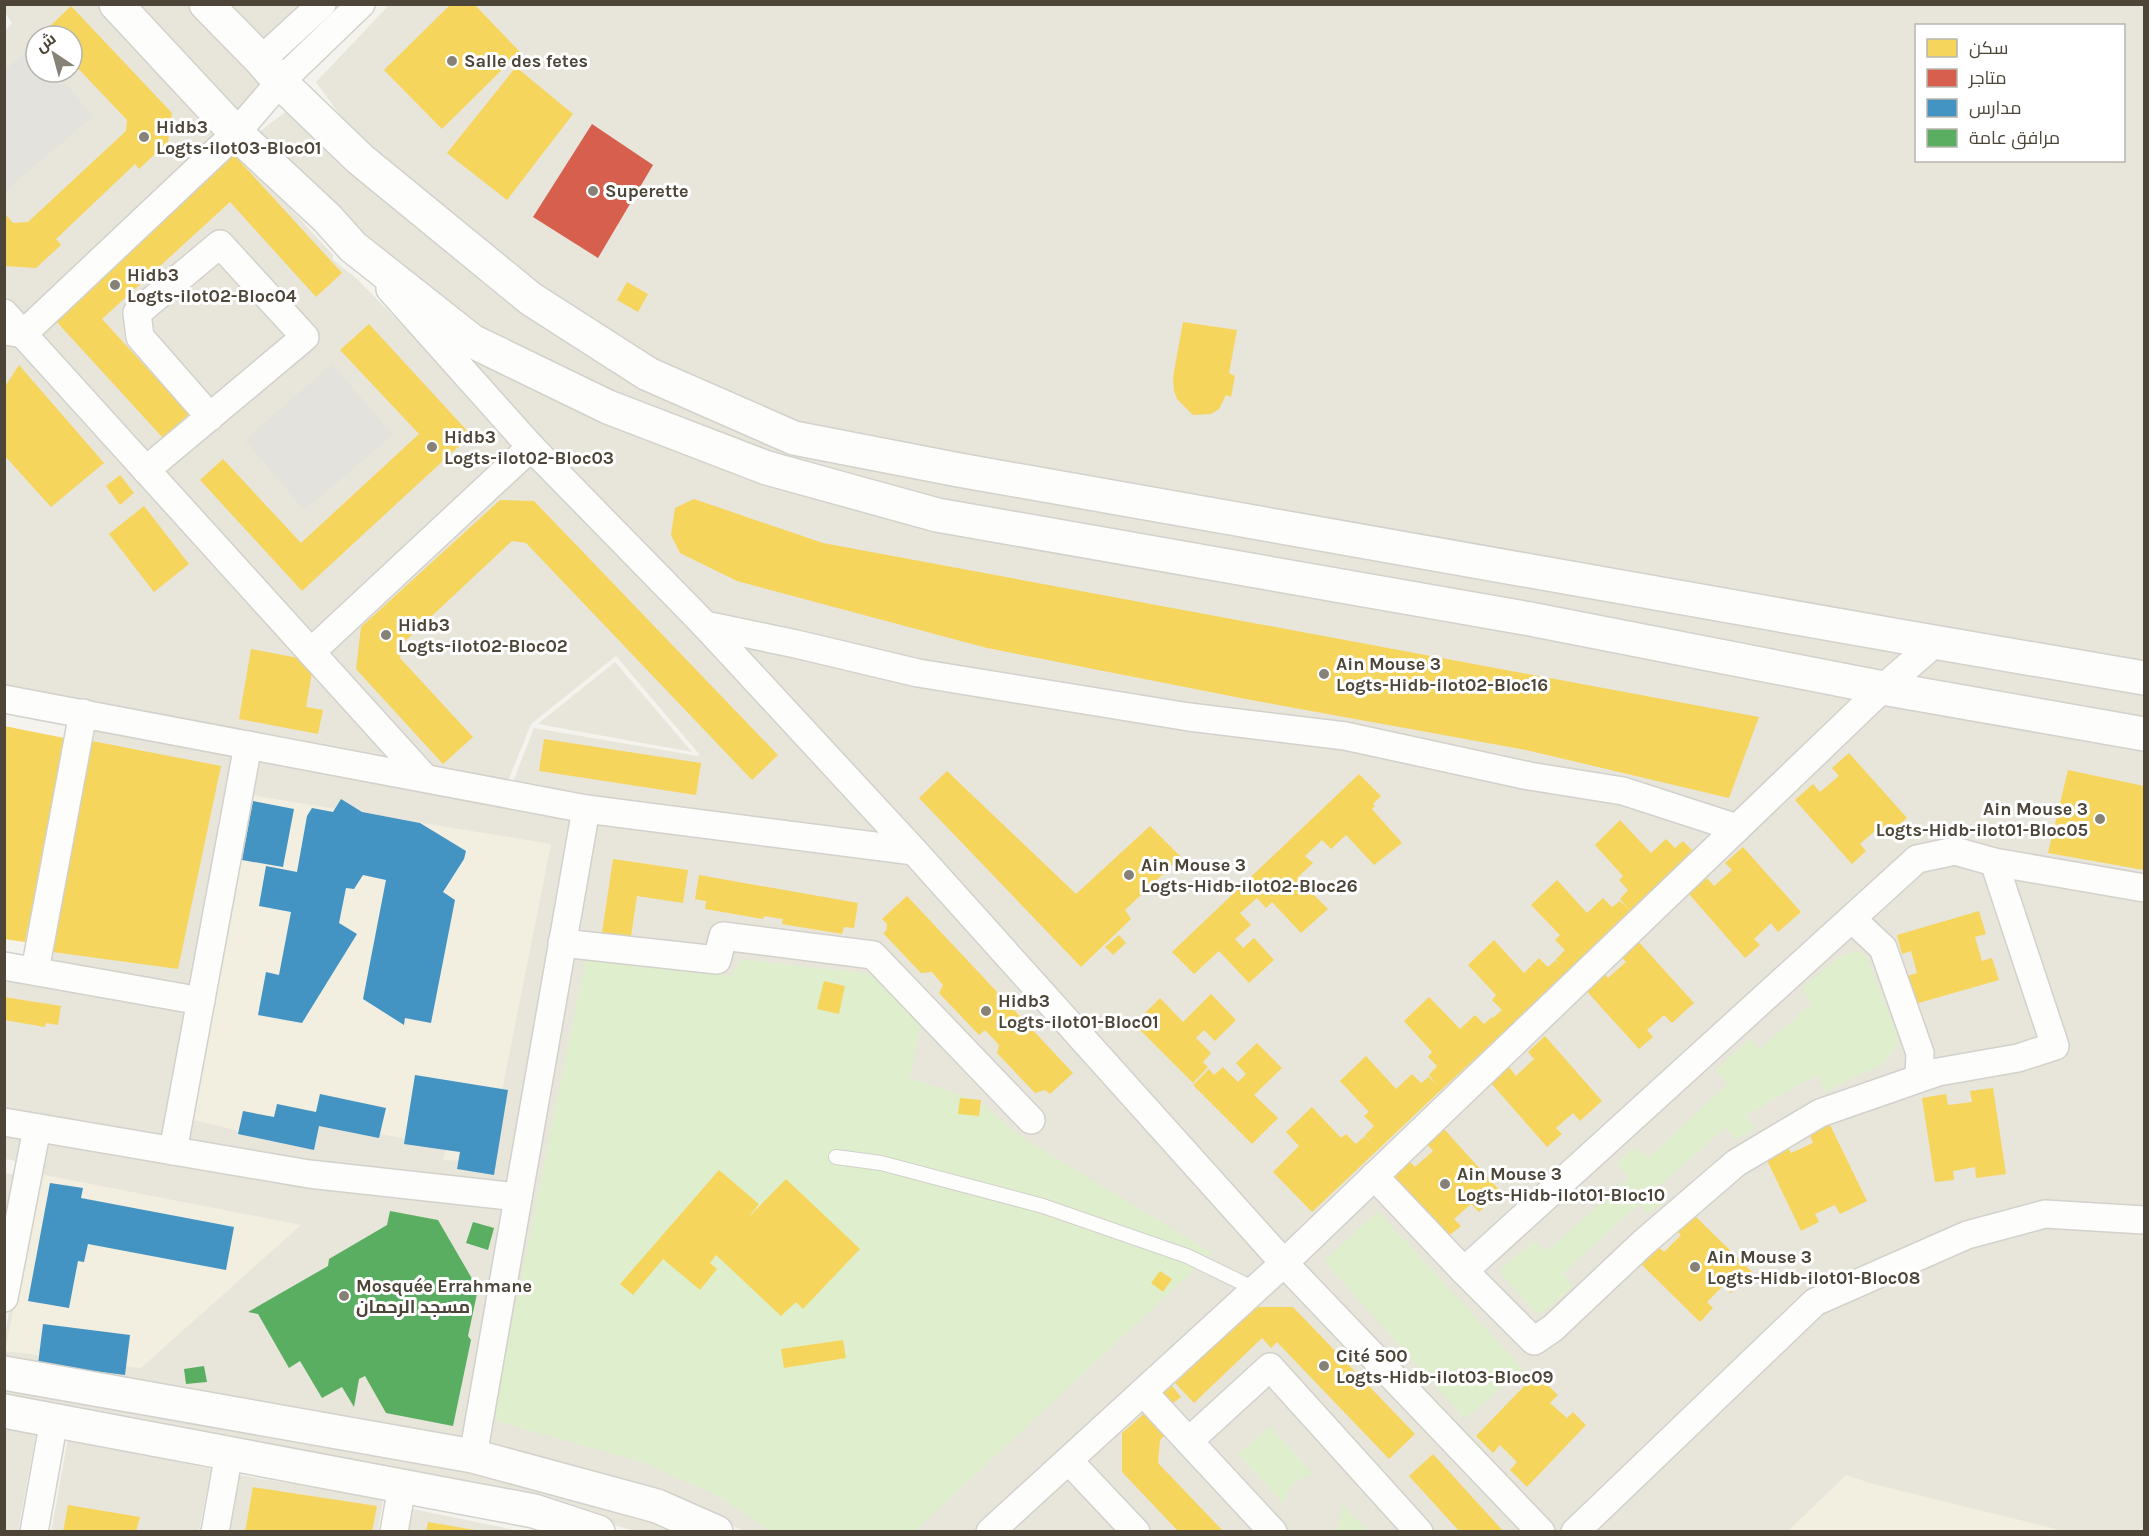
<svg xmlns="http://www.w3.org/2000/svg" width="2149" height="1536" font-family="Karla,Cairo,sans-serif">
<rect width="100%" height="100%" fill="#f4f3ee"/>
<!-- residential -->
<g fill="#e8e5db" fill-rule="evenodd">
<path d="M390 4 2144 5V666L796 426 652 363 534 287 365 150 316 82ZM1916 26H2124V160H1916Z"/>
<path d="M5 5H102L226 140 24 325 5 302V31L12 23 5 12ZM36 36H72V72H36Z"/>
<polygon points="122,5 190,5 282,97 236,131"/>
<polygon points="222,5 314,5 266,50"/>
<polygon points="292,107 355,170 792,449 1916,651 1885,676 943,505 772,457 611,396 478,332 247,141"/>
<polygon points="236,150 333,255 333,260 356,278 636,564 895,842 511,787 534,728 698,756 699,754 616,656 531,724 506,786 428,771 34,334"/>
<polygon points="410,313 768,480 1865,695 1284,1253"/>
<polygon points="4,338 20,340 406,767 5,692"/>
<polygon points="1934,653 2144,689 2144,722 1903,680"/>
<polygon points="615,662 692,752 538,724"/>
<polygon points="1882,699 2144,745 2144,881 1956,844 1464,1261 1384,1176"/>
<polygon points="89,722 240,750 195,993 43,965"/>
<polygon points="253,753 578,814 512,1190 181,1145"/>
<polygon points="592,817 911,858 1274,1262 1252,1282 1185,1259 1245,1289 979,1531 744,1531 661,1495 482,1446 568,951 716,967 728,944 878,950 723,929 711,953 570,937"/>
<polygon points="1954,858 1987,867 2046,1041 1927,1068 1862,919 1921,865"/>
<polygon points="2004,871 2144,895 2144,1213 2044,1207 1813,1295 1565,1531 1550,1531 1293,1263 1373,1187 1528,1344 1740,1169 1823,1119 2057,1052"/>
<polygon points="1851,928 1877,951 1912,1073 1818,1106 1534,1332 1474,1271"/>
<polygon points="4,973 193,1007 168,1143 5,1115"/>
<polygon points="4,1129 29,1133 23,1162 5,1159"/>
<polygon points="42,1136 509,1204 468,1443 5,1361 5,1334"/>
<polygon points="5,1173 21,1176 5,1262"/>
<polygon points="2046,1222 2144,1227 2144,1531 1585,1532 1818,1308 1968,1242"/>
<polygon points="1284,1272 1532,1532 1000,1532"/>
<polygon points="4,1384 470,1466 688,1531 635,1531 610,1524 5,1400"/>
<polygon points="5,1428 36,1434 18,1531 5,1531"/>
<polygon points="68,1438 211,1469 199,1531 51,1532"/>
<polygon points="239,1475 383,1499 378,1531 230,1532"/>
<polygon points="413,1509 520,1531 409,1532"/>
</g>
<!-- education -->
<g fill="#f2eee0">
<polygon points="251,795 551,844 488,1162 443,1160 447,1146 302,1120 293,1144 189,1119"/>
<polygon points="40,1174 301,1225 141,1368 5,1351"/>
<polygon points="1846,1475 1873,1484 2064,1531 1788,1531"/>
</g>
<!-- green -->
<g fill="#dfefce">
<polygon points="1857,951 1866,955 1895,1028 1898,1043 1885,1063 1825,1092 1817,1075 1746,1115 1755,1126 1750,1133 1735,1139 1725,1128 1658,1187 1667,1201 1648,1213 1639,1204 1638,1205 1563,1273 1573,1287 1543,1312 1535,1313 1502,1275 1501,1268 1534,1241 1547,1251 1629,1178 1617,1163 1634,1147 1649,1157 1723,1088 1727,1083 1716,1070 1749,1039 1760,1049 1811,1004 1802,987 1839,957"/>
<polygon points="586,957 731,976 740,959 871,974 922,1019 910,1078 979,1101 1020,1136 1212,1253 915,1531 770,1531 718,1496 642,1462 492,1420"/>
<polygon points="1378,1211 1523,1369 1465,1419 1324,1261"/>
<path d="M1270 1426 1314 1475C1295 1477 1288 1487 1284 1504L1238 1454Z"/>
<polygon points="1343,1504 1367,1531 1332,1531 1338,1527"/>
</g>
<!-- parking -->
<g fill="#e3e2dd">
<polygon points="33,46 36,49 36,72 55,72 93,116 5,191 5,70"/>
<polygon points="332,364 393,435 304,510 245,440"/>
</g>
<!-- homes -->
<g fill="#f6d55c">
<polygon points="451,4 474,4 520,52 442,129 384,70"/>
<polygon points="71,6 172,113 168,142 139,169 135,164 56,239 61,245 36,268 4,266 4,213 13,223 28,222 126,131 127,120 72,62 72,36 48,36 44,32"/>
<polygon points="516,67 573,114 507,200 447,153"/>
<polygon points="234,155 342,273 316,297 230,202 102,319 189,414 163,438 54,319"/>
<polygon points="627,282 648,294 638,312 617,300"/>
<polygon points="1183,322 1237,330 1229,373 1235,376 1231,397 1226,395 1219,409 1211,414 1193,415 1177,399 1174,391 1173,377"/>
<polygon points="369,324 471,435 302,591 200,480 223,459 301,543 419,434 340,350"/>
<polygon points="19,365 104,463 51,507 4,455 4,388"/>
<polygon points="120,475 134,493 120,505 106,486"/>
<polygon points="694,499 823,543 1759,717 1729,798 1526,750 1251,700 987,648 737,581 680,553 671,535 675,508"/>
<polygon points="500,500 534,501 778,755 752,780 526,543 512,541 403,643 400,658 473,737 443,764 356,669 361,627"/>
<polygon points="144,506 189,564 154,592 109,534"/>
<polygon points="251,649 314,661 306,707 323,710 318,734 239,719"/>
<polygon points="4,726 69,739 25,942 4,939"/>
<polygon points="544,739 701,763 696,795 539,771"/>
<polygon points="92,741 221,766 178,969 53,952"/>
<polygon points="1849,753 1907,818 1884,837 1877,829 1860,844 1866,851 1852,864 1795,800 1813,784 1820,792 1839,776 1832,768"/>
<polygon points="2068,770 2144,786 2144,870 2048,853"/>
<polygon points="947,771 1076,894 1150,826 1181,857 1125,910 1131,919 1081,967 919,798"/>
<polygon points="1359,774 1381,796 1373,804 1375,806 1372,809 1402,843 1374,865 1346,835 1331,849 1322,840 1305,856 1313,863 1297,878 1328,909 1301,933 1272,902 1266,908 1257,898 1240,913 1251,925 1235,939 1243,948 1254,938 1274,960 1249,983 1219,951 1194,974 1172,952"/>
<polygon points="1620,820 1651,853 1666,839 1675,848 1683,841 1696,854 1506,1033 1504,1032 1441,1090 1312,1212 1273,1172 1299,1146 1286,1132 1312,1107 1341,1138 1346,1134 1356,1144 1365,1136 1376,1148 1365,1135 1374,1126 1364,1116 1369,1112 1340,1081 1366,1056 1396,1089 1412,1074 1421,1083 1429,1077 1437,1085 1429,1075 1437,1066 1428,1057 1432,1052 1404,1021 1429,997 1460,1029 1475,1015 1484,1024 1492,1017 1493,1018 1502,1010 1492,1000 1496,995 1468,965 1494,940 1524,973 1539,958 1548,967 1556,960 1563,968 1556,959 1565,950 1555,940 1560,935 1531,905 1557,880 1587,913 1603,898 1612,907 1620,901 1628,909 1620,899 1628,890 1619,880 1623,876 1595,845"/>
<polygon points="1743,847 1801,912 1778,932 1771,923 1754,939 1760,945 1745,958 1689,894 1707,878 1714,886 1732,870 1725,863"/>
<polygon points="613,859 688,870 683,903 637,896 630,943 601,939"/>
<polygon points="699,875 858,903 854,928 844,927 842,934 782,924 783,919 764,916 763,919 705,909 706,901 695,899"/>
<polygon points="907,896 1073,1073 1050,1094 1045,1090 1035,1093 997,1053 999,1045 985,1030 979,1035 939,993 943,985 932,972 921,973 883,933 886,931 887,924 882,919"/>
<polygon points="1979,911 1986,934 1975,937 1982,961 1992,958 1999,980 1915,1004 1907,976 1917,973 1911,951 1902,954 1897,935"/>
<polygon points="1119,935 1126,943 1113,955 1105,947"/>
<polygon points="1636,939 1694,1003 1672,1023 1664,1015 1647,1030 1653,1037 1639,1049 1582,986 1600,969 1608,978 1626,962 1619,954"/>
<polygon points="824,981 845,986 839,1014 817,1009"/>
<polygon points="1211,994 1236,1020 1215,1041 1204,1030 1196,1038 1211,1053 1203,1062 1208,1067 1193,1083 1134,1024 1160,998 1183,1022"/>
<polygon points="4,997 61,1006 58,1025 46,1023 45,1027 4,1020"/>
<polygon points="1545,1036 1602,1101 1580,1121 1573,1113 1556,1128 1562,1134 1547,1147 1491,1083 1509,1067 1516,1076 1534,1059 1528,1052"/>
<polygon points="1257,1043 1282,1068 1254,1095 1278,1118 1252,1144 1193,1085 1209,1069 1214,1075 1223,1067 1238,1082 1246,1074 1236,1063"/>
<polygon points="1993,1088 2006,1174 1976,1178 1975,1167 1953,1171 1954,1180 1935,1182 1922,1098 1946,1094 1948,1105 1972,1102 1970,1091"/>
<polygon points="960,1098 981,1100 979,1116 958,1114"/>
<polygon points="1829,1123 1867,1201 1840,1214 1835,1205 1815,1214 1819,1222 1801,1231 1764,1154 1786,1143 1791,1153 1813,1143 1809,1133"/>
<polygon points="1443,1128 1501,1192 1479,1212 1471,1204 1454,1219 1461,1226 1446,1238 1389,1175 1407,1159 1415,1167 1433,1151 1426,1143"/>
<polygon points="719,1170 759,1204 747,1219 786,1179 860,1249 803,1309 796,1302 781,1316 716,1255 710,1263 717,1269 700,1290 663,1259 633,1295 620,1284"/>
<polygon points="1690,1211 1752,1272 1731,1293 1723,1286 1707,1302 1713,1308 1700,1322 1639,1262 1656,1244 1664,1252 1681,1235 1674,1228"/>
<polygon points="1160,1271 1172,1279 1163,1292 1151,1283"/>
<polygon points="1255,1307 1293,1307 1415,1434 1389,1459 1277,1342 1271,1348 1262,1338 1194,1403 1175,1383"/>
<polygon points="843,1340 846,1358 784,1368 781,1349"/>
<polygon points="1536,1374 1558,1395 1550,1403 1567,1418 1573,1412 1586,1425 1527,1487 1510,1470 1517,1462 1500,1445 1493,1453 1476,1436"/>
<polygon points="1172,1386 1181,1397 1164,1410 1156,1399"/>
<polygon points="1148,1410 1168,1432 1160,1440 1158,1463 1224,1532 1179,1532 1122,1472 1122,1433"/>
<polygon points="1433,1454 1504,1532 1460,1532 1409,1476"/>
<polygon points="253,1487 377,1506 372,1532 245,1532"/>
<polygon points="68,1505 140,1517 136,1532 63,1532"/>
<polygon points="428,1522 475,1530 475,1532 426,1532"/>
</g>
<!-- shops -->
<polygon fill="#d6604d" points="592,124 653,165 598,258 533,217"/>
<!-- schools -->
<g fill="#4393c3">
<polygon points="341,799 362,812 420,823 466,851 464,859 443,892 455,900 431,1023 405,1018 404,1025 363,999 386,880 363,875 354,889 346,888 339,923 357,934 302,1023 258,1015 266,972 279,975 291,912 259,906 266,866 297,872 307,816 312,808 333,812"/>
<polygon points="253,801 294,809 283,867 242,860"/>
<polygon points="415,1075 508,1090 494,1175 457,1169 460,1152 404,1144"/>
<polygon points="320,1094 386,1108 379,1138 319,1126 314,1150 238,1134 243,1111 274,1117 277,1104 316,1112"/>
<polygon points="50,1183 83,1188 81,1198 234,1227 226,1270 88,1244 84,1262 78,1261 69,1308 28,1301"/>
<polygon points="43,1324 130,1335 125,1375 38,1364"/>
</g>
<!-- public -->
<g fill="#5aae61">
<polygon points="390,1211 438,1220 478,1289 468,1336 471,1340 453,1426 386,1413 365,1376 359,1379 354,1407 342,1387 322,1398 300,1361 289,1368 258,1314 248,1312 328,1266 329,1259 387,1225"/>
<polygon points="473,1222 494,1228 488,1250 466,1243"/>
<polygon points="204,1366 207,1382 186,1384 184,1369"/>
</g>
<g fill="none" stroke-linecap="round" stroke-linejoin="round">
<!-- service casing -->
<g stroke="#d2d1cb" stroke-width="16">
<polyline id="service" points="836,1157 881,1163 1043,1206 1187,1256 1255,1289"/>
</g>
<!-- minor casing -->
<g stroke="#d2d1cb" stroke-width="30">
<g id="minor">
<polyline points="261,60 322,4"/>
<polyline points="390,289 531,447 705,625 914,851 1284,1263 1541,1532"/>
<polyline points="4,313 425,778"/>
<polyline points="6,331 23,334 236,133 280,82 361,4"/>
<polyline points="146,470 305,337 220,244 137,313 140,337 210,417"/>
<polyline points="705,625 796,644 918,673 1189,717 1345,736 1529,776 1623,791 1737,828"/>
<polyline points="311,652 531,447"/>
<polyline points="4,699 586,809 914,851"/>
<polyline points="1852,919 1883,948 1920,1053 1919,1078"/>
<polyline points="562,943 717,960 723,936 873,955 1031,1120"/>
<polyline points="4,966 201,1001"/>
<polyline points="35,971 83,713"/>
<polyline points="4,1122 309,1174 518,1197"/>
<polyline points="173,1151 248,745"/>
<polyline points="1374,1176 1464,1271 1534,1341 1553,1328 1643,1243 1736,1163 1820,1113 1938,1072 2018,1058 2055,1046 1994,862"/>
<polyline points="1464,1271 1917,859 1955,851 1994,862 2144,888"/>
<polyline points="4,1298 37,1128"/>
<polyline points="1143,1392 1273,1532"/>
<polyline points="1189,1441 1270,1367 1419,1532"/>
<polyline points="473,1456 586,809"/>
<polyline points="1069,1461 1136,1532"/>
<polyline points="34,1532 54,1420"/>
<polyline points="215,1532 229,1453"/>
<polyline points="394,1532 402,1486"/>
<polyline points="990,1532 1284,1263 1883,688 1936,642"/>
<polyline points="1575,1532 1815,1302 1967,1235 2045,1214 2144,1220"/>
</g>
</g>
<!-- tertiary casing -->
<g stroke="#d2d1cb" stroke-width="36">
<g id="tertiary">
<polyline points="116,4 236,133 327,218 353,247 472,341 608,407 767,468 937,515 1530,619 1883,688 2144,734"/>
<polyline points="206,4 261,60 280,82 360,159 531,299 648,374 794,438 959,470 1899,636 2144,678"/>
<polyline points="4,1373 473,1456 657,1506 716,1532"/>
<polyline points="4,1411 534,1511 598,1532"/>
</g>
</g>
<!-- service -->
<use href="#service" stroke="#fdfdfc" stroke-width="14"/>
<!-- minor -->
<use href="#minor" stroke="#fdfdfc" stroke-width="27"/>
<!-- tertiary -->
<use href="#tertiary" stroke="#fdfdfc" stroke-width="33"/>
</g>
<!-- markers -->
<g fill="#878278" stroke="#fff" stroke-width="2">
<circle cx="452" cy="61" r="6"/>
<circle cx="144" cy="137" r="6"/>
<circle cx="593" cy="191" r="6"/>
<circle cx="115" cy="285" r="6"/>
<circle cx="432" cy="447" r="6"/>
<circle cx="386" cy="635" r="6"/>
<circle cx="1324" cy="674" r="6"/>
<circle cx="2100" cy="819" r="6"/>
<circle cx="1129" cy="875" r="6"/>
<circle cx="986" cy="1011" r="6"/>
<circle cx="1445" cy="1184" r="6"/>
<circle cx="1695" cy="1267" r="6"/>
<circle cx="344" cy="1296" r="6"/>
<circle cx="1324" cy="1366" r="6"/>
</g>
<g text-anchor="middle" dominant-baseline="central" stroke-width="6" stroke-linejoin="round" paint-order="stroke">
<!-- poi labels -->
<g font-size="18" font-weight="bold" fill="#4c4538" stroke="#fff" text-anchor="start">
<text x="464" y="61">Salle des fetes</text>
<text x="156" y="127">Hidb3<tspan x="156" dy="21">Logts-ilot03-Bloc01</tspan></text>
<text x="605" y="191">Superette</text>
<text x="127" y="275">Hidb3<tspan x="127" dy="21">Logts-ilot02-Bloc04</tspan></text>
<text x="444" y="437">Hidb3<tspan x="444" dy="21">Logts-ilot02-Bloc03</tspan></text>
<text x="398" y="625">Hidb3<tspan x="398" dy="21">Logts-ilot02-Bloc02</tspan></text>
<text x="1336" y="664">Ain Mouse 3<tspan x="1336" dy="21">Logts-Hidb-ilot02-Bloc16</tspan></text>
<text x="2088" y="809" text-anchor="end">Ain Mouse 3<tspan x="2088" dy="21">Logts-Hidb-ilot01-Bloc05</tspan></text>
<text x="1141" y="865">Ain Mouse 3<tspan x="1141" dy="21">Logts-Hidb-ilot02-Bloc26</tspan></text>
<text x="998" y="1001">Hidb3<tspan x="998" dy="21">Logts-ilot01-Bloc01</tspan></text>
<text x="1457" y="1174">Ain Mouse 3<tspan x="1457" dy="21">Logts-Hidb-ilot01-Bloc10</tspan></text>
<text x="1707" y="1257">Ain Mouse 3<tspan x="1707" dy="21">Logts-Hidb-ilot01-Bloc08</tspan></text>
<text x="356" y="1286">Mosquée Errahmane<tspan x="356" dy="21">مسجد الرحمان</tspan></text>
<text x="1336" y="1356">Cité 500<tspan x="1336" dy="21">Logts-Hidb-ilot03-Bloc09</tspan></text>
</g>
</g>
<!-- border -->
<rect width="2149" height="1536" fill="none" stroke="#4c4538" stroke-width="12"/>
<!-- legend -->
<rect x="1915" y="24" width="210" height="138" fill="#ffffff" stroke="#b7b5af" stroke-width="1.5"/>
<rect x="1927" y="39" width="30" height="18" fill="#f6d55c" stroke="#b7b5af" stroke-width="1.5"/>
<text x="1969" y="54" font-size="18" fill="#4c4538">سكن</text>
<rect x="1927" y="69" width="30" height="18" fill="#d6604d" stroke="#b7b5af" stroke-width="1.5"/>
<text x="1969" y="84" font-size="18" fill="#4c4538">متاجر</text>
<rect x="1927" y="99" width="30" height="18" fill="#4393c3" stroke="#b7b5af" stroke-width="1.5"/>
<text x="1969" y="114" font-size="18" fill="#4c4538">مدارس</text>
<rect x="1927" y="129" width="30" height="18" fill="#5aae61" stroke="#b7b5af" stroke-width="1.5"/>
<text x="1969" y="144" font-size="18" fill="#4c4538">مرافق عامة</text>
<!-- north arrow -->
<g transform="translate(54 54) rotate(324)"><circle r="28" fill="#ffffff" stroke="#b7b5af" stroke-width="1.5"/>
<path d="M0-4.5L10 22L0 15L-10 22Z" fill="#878278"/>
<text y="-9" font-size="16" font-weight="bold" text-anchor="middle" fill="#4c4538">ش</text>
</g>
</svg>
